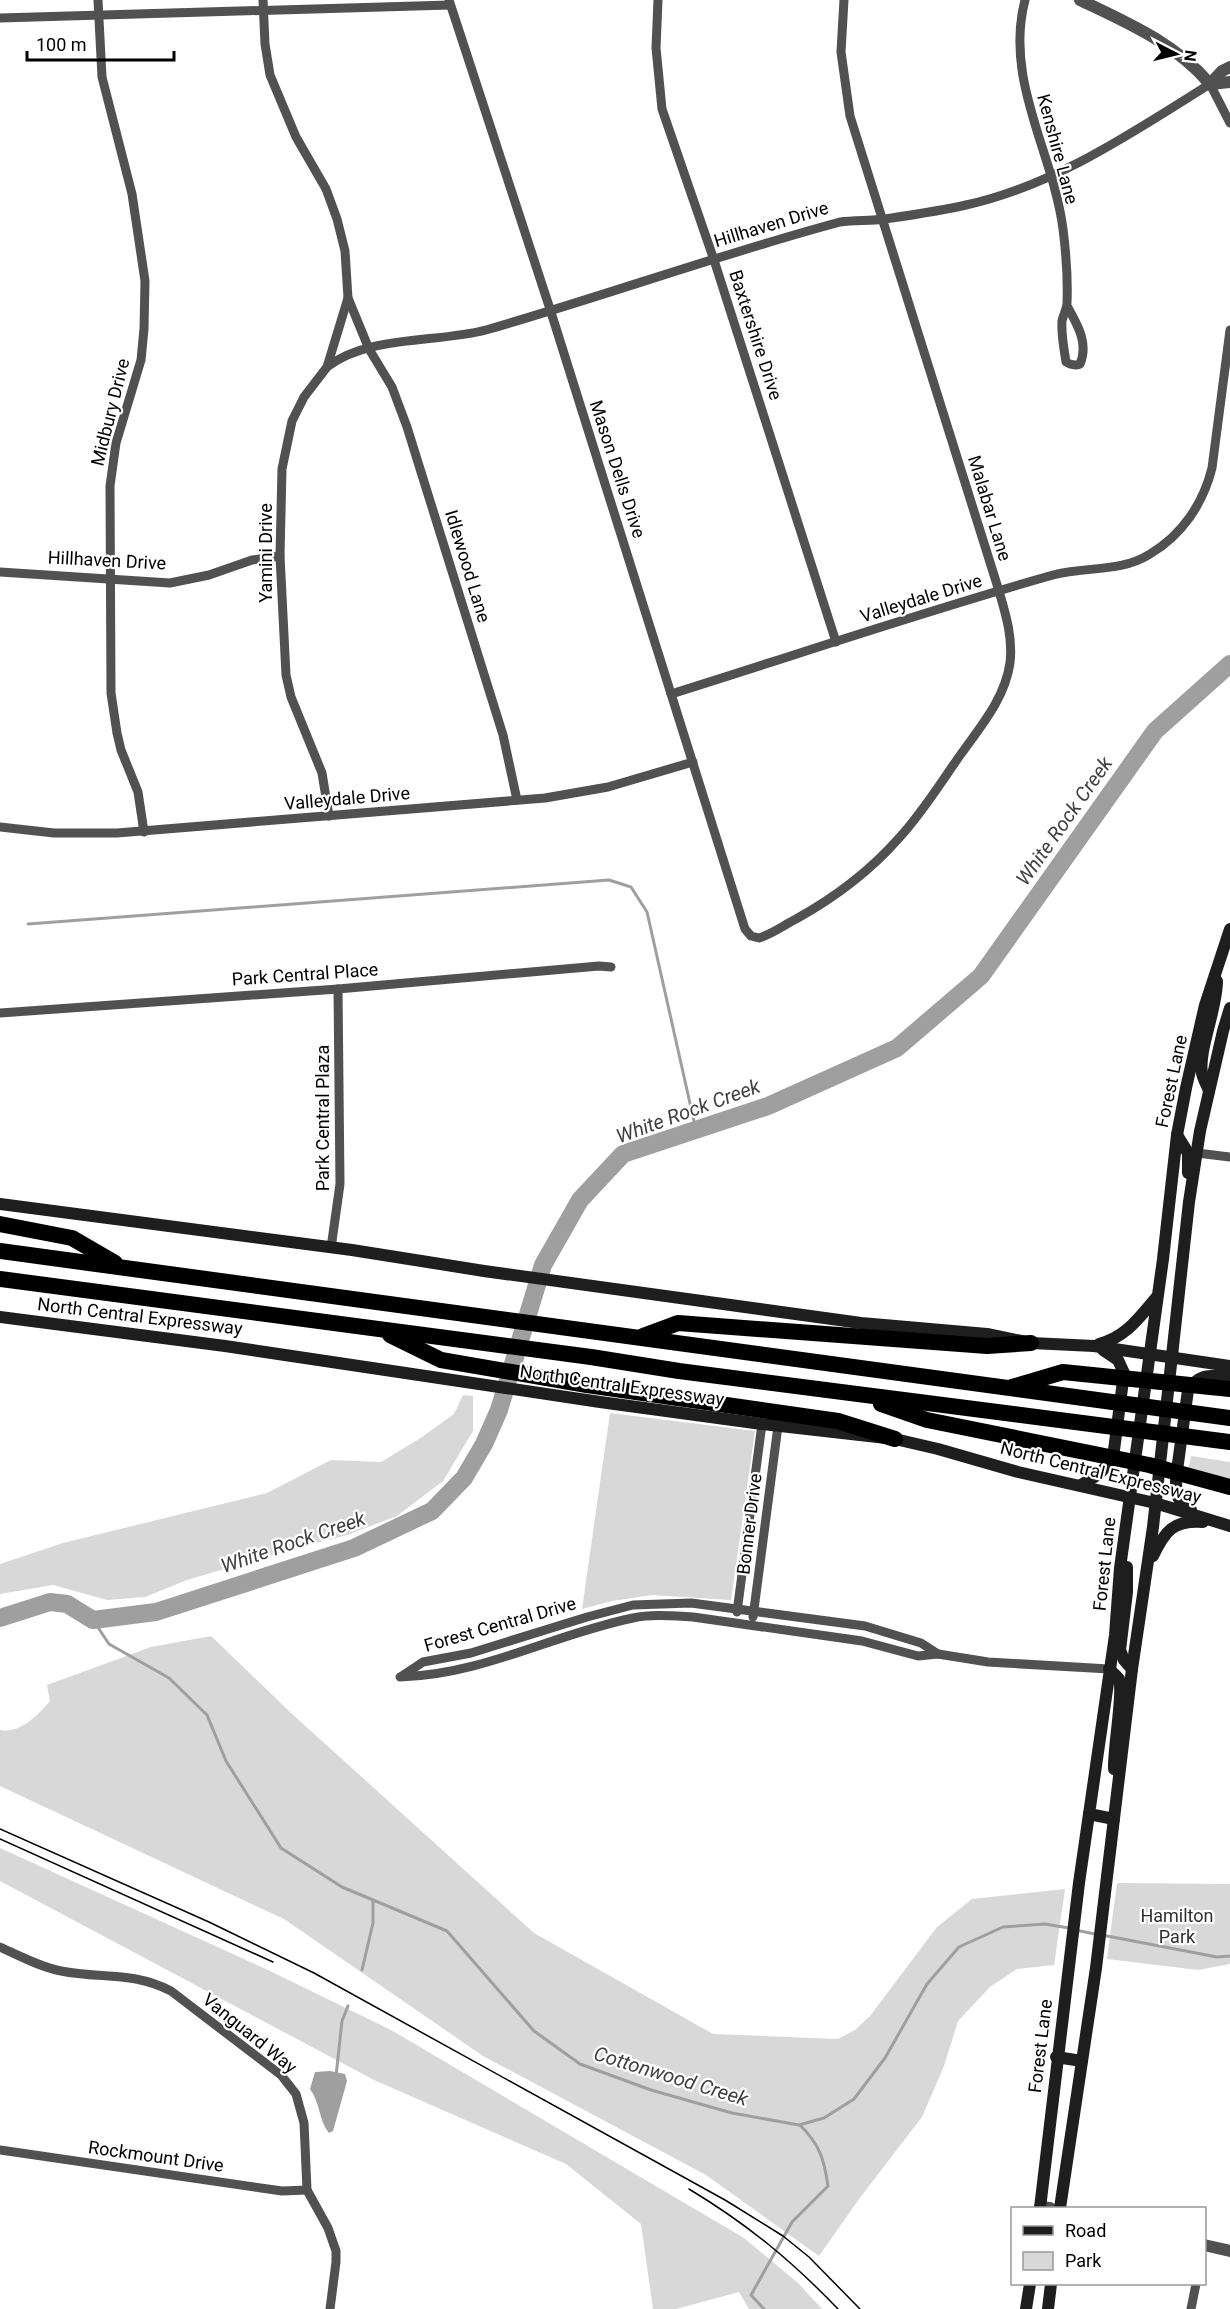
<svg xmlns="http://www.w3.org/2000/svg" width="1230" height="2309" font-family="Roboto,sans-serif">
<rect width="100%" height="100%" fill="#fff"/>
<!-- green -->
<g fill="#d8d8d8">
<polygon points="463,1395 473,1396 473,1431 443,1481 397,1516 347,1535 285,1551 187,1580 145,1597 107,1600 53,1585 0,1594 0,1564 63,1543 267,1493 331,1460 381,1462 419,1439 454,1414"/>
<polygon points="610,1413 755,1431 731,1600 652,1595 612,1601 582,1609"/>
<polygon points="1191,1456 1230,1462 1230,1482 1188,1470"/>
<path d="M211 1636 290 1712 534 1933 713 2034 838 2039 855 2030 870 2016 937 1927 972 1899 1065 1889 1054 1965 1017 1969 990 1987 958 2021 944 2066 922 2117 862 2195 819 2256 706 2175 483 2056 284 1919 0 1786V1730C20 1734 38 1715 50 1701L47 1685 151 1647Z"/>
<polygon points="0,1848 268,1970 391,2030 744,2238 798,2283 822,2309 749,2309 739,2292 676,2309 653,2309 641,2224 566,2164 374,2080 0,1881"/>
<polygon points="1117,1883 1230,1884 1230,1964 1198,1970 1107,1959"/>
</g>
<!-- water -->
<path fill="#9f9f9f" d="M330 2071 345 2074 347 2081 333 2131 329 2133C319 2121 320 2102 310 2089L315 2072Z"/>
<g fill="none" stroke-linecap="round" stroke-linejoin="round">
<!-- stream -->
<g stroke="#9f9f9f" stroke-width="3">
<polyline points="28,924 609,880 631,887 647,912 696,1130"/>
<polyline points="93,1620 109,1644 169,1678 207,1715 226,1761 281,1848 342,1887 447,1931 534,2031 580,2064 651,2090 732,2113 799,2125 824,2118 854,2099 885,2058 927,1984 959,1947 1003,1927 1045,1924 1069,1928"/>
<polyline points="1075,1930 1095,1934"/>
<polyline points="1102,1935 1217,1957 1230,1956"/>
<polyline points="362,1970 373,1923 373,1900"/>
<polyline points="336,2076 342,2021 348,2006"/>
<path d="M764 2309 751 2295 792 2222 828 2186C824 2159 820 2145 800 2125"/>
</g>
<!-- river -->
<polyline stroke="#9f9f9f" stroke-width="18" points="0,1618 50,1602 67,1604 93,1620 156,1612 354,1548 432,1511 464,1478 484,1444 499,1410 543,1265 580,1200 623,1154 768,1106 897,1048 981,976 1155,731 1230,664"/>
<!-- minor -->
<g stroke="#515151" stroke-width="9">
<polyline points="98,0 102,77 132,194 145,281 144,329 141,360 116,443 110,486 111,693 117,733 121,750 138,792 144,832"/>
<polyline points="263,0 265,44 270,75 296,137 326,189 337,219 345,251 348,298 369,349 392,387 407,427 503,735 517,800"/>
<path d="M449 0 550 309 745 929 751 936 759 938C772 934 784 925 796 919 834 898 870 871 899 838 923 812 941 782 961 754 981 726 1005 698 1010 663 1013 638 1006 615 999 591L850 116 841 52 844 0"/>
<polyline points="658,0 656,48 662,109 714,260 836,642"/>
<path d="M1025 0C1004 80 1053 152 1063 229 1066 253 1068 279 1067 303 1067 309 1063 315 1062 321 1061 334 1064 349 1066 362 1071 365 1075 366 1080 364 1089 343 1077 324 1067 306"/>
<polyline points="0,18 450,5"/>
<path d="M327 367C368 335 437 343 486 330 604 296 721 254 840 222 855 220 870 221 885 219 912 215 940 211 966 205 1056 185 1133 132 1210 84L1230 123"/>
<polyline points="0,572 170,583 209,575 252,560 280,556"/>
<path d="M671 694C799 654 925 611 1053 575 1086 566 1120 573 1150 554 1182 535 1203 504 1212 468L1230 330"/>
<polyline points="329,816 322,773 291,697 286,675 280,556 282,469 292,421 304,397 327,367 348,298"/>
<polyline points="0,827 54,833 117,833 545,798 608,787 693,762"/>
<polyline points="0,1013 338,989 599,966 611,967"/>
<polyline points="1197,1153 1230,1157"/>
<polyline points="331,1248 340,1184 338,989"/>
<polyline points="737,1612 762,1424"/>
<polyline points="753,1617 778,1426"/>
<polyline points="402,1676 423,1662 471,1653 587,1617 633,1605 691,1603 865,1626 921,1643 938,1654"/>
<path d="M400 1677C482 1675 554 1634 633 1618 652 1614 673 1616 693 1617L862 1641 918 1656 938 1654 988 1662 1109 1669"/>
<path d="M0 1947C20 1956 40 1967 61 1971 101 1979 133 1971 171 1991L281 2075 296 2094 304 2123 307 2190 328 2228 336 2251V2262L330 2309"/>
<polyline points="0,2150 282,2191 307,2190"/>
<polyline points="1191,2309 1196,2284"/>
</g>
<!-- tertiary -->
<g stroke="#515151" stroke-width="12">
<path d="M1080 0C1128 23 1175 43 1210 84"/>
<polyline points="1210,84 1222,71 1230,67"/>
<polyline points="1210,84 1230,82"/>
<polyline points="1040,2207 1050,2208"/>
<polyline points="1204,2245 1230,2251"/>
</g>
<!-- secondary -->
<g stroke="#1e1e1e" stroke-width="12">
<path d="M1209 1091C1207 1085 1203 1079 1202 1073 1198 1051 1217 1009 1217 981"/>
<polyline points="1177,1135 1188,1153 1188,1173"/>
<polyline points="0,1204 352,1250 484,1271 861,1323 987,1334 1031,1343 1094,1346 1230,1366"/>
<polyline points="0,1317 225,1346 600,1402 762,1424 895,1439 938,1449 1018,1472 1155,1503 1230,1526"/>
<path d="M1099 1344C1126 1337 1139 1318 1156 1298"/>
<path d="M1081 1485C1097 1476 1109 1469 1114 1450L1124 1373 1118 1360 1103 1350"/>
<path d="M1191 1510C1176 1503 1176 1492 1176 1478L1188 1390C1201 1372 1210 1376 1230 1376"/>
<path d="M1153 1556C1165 1531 1173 1520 1203 1522"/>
<polyline points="1127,1567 1127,1592 1120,1650 1124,1660 1132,1669"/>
<path d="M1109 1669C1112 1672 1117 1676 1119 1679 1124 1691 1113 1750 1114 1769"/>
<polyline points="1089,1814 1114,1819"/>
<polyline points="1056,2057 1082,2061"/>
<polyline points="1040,2208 1079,1883 1115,1635 1120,1568 1163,1259 1177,1135 1186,1088 1205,1005 1230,929"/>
<polyline points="1060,2208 1096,1968 1132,1669 1153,1527 1189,1202 1200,1131 1223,1031 1230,1008"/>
<polyline points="1026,2309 1030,2284"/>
<polyline points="1048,2309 1051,2284"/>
</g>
<!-- motorway -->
<g stroke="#000" stroke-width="16">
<polyline points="0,1224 72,1238 115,1263"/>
<polyline points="0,1251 1230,1418"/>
<polyline points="0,1279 591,1357 679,1371 1230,1442"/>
<polyline points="390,1335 441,1360 587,1385 838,1421 895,1439"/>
<polyline points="643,1336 678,1323 987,1346 1031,1343"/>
<polyline points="1012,1387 1063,1372 1230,1389"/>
<polyline points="881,1404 927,1420 1149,1465 1230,1487"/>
</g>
<!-- tram -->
<g stroke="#000" stroke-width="1.5">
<polyline points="0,1829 209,1922 314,1973 725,2200 783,2236 809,2257 860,2309"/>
<polyline points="0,1839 273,1962"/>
<path d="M689 2189C747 2224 791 2260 838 2309"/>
</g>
</g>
<g text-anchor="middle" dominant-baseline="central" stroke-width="4.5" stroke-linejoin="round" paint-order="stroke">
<!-- street labels -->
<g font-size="18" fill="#000" stroke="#fff">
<text transform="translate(1058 149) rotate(75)">Kenshire Lane</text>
<text transform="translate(771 224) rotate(-17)">Hillhaven Drive</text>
<text transform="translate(756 335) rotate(72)">Baxtershire Drive</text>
<text transform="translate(110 412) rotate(-76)">Midbury Drive</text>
<text transform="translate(618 469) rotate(72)">Mason Dells Drive</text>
<text transform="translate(990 508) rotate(73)">Malabar Lane</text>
<text transform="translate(265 553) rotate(-90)">Yamini Drive</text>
<text transform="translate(107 560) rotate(3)">Hillhaven Drive</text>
<text transform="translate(468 566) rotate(73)">Idlewood Lane</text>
<text transform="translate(921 598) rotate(-17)">Valleydale Drive</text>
<text transform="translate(347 798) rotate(-5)">Valleydale Drive</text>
<text transform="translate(305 974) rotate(-4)">Park Central Place</text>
<text transform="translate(1171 1081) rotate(-78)">Forest Lane</text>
<text transform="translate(322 1118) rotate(-90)">Park Central Plaza</text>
<text transform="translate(140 1316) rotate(7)">North Central Expressway</text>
<text transform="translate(622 1385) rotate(8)">North Central Expressway</text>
<text transform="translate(1101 1472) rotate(14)">North Central Expressway</text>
<text transform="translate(749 1524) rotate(-83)">Bonner Drive</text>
<text transform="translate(1104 1564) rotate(-84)">Forest Lane</text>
<text transform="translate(500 1624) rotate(-16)">Forest Central Drive</text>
<text transform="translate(250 2033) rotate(39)">Vanguard Way</text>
<text transform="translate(1040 2046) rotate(-83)">Forest Lane</text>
<text transform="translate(156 2156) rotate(8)">Rockmount Drive</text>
</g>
<!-- park labels -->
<g font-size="18" fill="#2f2f2f" stroke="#fff">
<text x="1177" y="1915">Hamilton<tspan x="1177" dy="21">Park</tspan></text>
</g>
<!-- water labels -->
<g font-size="20" font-style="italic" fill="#404040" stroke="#fff">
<text transform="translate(1064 821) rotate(-55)">White Rock Creek</text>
<text transform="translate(688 1111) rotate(-20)">White Rock Creek</text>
<text transform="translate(293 1542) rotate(-19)">White Rock Creek</text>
<text transform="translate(671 2076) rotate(17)">Cottonwood Creek</text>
</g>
</g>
<!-- legend -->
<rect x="1011" y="2207" width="195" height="78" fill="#ffffff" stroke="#999999" stroke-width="1.5"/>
<rect x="1023" y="2226" width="30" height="9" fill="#1e1e1e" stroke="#999999" stroke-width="1.5"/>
<text x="1065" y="2237" font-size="18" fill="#000000">Road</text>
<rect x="1023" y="2252" width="30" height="18" fill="#d8d8d8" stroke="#999999" stroke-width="1.5"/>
<text x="1065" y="2267" font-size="18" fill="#000000">Park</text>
<!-- north arrow -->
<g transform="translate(1176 54) rotate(97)" stroke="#ffffff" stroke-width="4.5" paint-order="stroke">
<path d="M0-4.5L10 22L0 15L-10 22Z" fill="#000000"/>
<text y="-9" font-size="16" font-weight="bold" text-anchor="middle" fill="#000000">N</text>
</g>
<!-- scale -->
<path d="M27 51v9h147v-9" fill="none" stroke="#000000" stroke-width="3"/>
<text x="36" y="51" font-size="18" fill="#000000" stroke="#ffffff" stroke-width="4.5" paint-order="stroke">100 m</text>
</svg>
